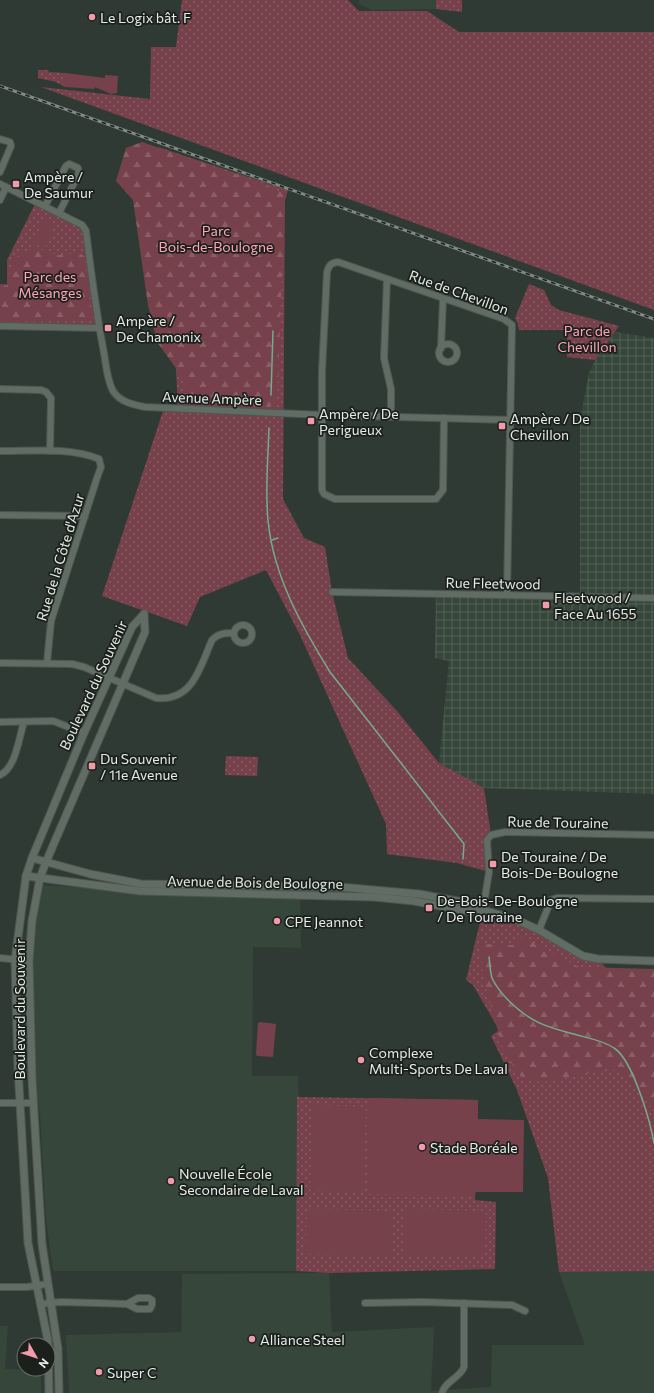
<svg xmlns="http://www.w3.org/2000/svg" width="654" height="1393" font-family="Commissioner,sans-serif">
<defs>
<pattern id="industrial-grid" width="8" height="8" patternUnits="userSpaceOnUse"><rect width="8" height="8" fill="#36463b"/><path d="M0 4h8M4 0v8" fill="none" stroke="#536157"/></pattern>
<pattern id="grass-dots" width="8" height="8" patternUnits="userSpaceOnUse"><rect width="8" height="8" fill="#77414c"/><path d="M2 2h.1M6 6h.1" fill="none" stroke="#8a5d66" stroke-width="1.8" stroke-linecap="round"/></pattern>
<pattern id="forest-firs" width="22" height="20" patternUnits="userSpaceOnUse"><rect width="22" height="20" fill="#77414c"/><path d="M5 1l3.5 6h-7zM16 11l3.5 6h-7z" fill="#8a5d66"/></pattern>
</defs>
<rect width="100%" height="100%" fill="#303a34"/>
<!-- built -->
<g fill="#36463b">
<polygon points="359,0 436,0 436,9 372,10 359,4"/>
<polygon points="43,885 159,893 300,895 301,948 253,947 252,1076 298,1076 299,1123 296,1271 53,1271 46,1219 40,1114 34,1079 29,961 32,921"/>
<polygon points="654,1270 654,1393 69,1393 66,1335 181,1332 182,1274 329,1273 332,1332 434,1327 431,1391 491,1387 492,1345 585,1345 559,1272"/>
<polygon points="0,1326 8,1326 5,1369 41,1370 41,1393 0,1393"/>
</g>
<!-- industrial -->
<polygon fill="url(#industrial-grid)" points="615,332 654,338 654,794 484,788 439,763 449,661 435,658 436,594 580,595 580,420 589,373 595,360"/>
<!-- grass -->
<g fill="url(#grass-dots)">
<polygon points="182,0 348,0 359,11 427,11 459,32 654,32 654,310 41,87 150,99 151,47 176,47"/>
<polygon points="436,0 462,0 462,12 436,9"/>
<polygon points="38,70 48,70 50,74 50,72 65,73 65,87 56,82 38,78"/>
<polygon points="158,147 288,190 285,200 283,499 304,538 325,547 332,592 348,658 397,711 439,763 484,788 491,835 487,840 489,872 457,863 387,854 386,824 300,635 266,570 200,597 187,626 102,596 164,408 178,408 175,352 135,194"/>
<polygon points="36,202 82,225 99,328 0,326 0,284 7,284 7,260"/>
<polygon points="529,284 544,290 551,305 559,310 619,326 595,360 567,357 567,330 519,330 518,324 515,318"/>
<polygon points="226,756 258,757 257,776 225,775"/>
<polygon points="483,910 517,920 554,940 598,959 640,1006 654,1045 654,1271 559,1272 548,1178 517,1090 491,1036 499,1030 473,985 466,980"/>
<polygon points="297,1097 478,1100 475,1200 496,1202 495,1269 329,1273 296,1271"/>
</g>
<!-- forest -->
<g fill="url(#forest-firs)">
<polygon points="142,142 266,185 283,193 285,202 277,400 269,407 197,397 185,390 181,375 157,342 148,305 133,200 116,181 126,148"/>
<path d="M36 248C49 252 64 260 75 251L84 256 92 315 88 321 0 322V287L7 286 13 260 25 251Z"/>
<polygon points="523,937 579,967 654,969 654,1109 650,1106 636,1085 611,1068 544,1082 524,1081 504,1053 483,977 480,944 512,945"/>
</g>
<!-- garden -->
<g fill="#77414c">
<polygon points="65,73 105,78 105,75 118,76 117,93 111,94 95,87 94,89 65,87"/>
<polygon points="44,218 56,224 45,248 33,243"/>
<polygon points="260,1022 276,1024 273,1057 257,1056 256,1054 258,1023"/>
<polygon points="368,1098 478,1100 478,1119 524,1120 523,1192 476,1192 475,1195 368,1194"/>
<polygon points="312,1105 366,1107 364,1192 310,1190"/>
<polygon points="307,1209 392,1211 391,1256 305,1254"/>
<polygon points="404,1209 486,1211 485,1257 403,1255"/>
</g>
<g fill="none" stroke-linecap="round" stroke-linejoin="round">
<!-- stream -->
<g stroke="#73ab8c" stroke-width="1.5">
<polyline points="271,395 273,331"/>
<path d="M269 428C268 459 265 489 268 520 273 575 301 625 330 672L464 844 463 859"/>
<polyline points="272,540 278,538"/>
<path d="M489 957C490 964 490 971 492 978 496 987 503 995 510 1002 533 1024 548 1027 577 1035 589 1038 604 1041 614 1048 633 1060 650 1121 654 1143"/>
</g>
<!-- minor casing -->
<g stroke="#4d5650" stroke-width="8">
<g id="minor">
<polyline points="0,139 10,142 11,146 0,172"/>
<path d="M0 184 82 225 86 231C91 272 96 312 104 353 106 365 107 380 113 391 120 402 134 405 145 407L323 415 511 420"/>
<polyline points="0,200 6,187"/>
<polyline points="45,206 66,166 69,164 78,168 79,173 59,213"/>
<polyline points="387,279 384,358 391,389 391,417"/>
<polyline points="0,326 99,328"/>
<circle cx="448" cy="353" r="9"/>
<polyline points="441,348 443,299"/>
<polyline points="0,389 41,390 46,392 51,398 50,451"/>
<path d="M444 418 443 490 436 499H335L324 494 322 490V371L327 272C329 265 331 263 338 262L504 319 512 325 507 595"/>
<path d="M0 451C30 451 72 447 99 459L101 467 97 478 51 621 47 663"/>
<polyline points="0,515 85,516"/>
<polyline points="332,592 654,598"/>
<circle cx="243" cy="634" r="9"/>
<path d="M0 663 72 664 84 667 156 698C193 702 200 667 212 640 219 633 225 633 234 633"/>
<polyline points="0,722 53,721 84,733"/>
<path d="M0 775C16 768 19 737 24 722"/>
<polyline points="483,910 489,872 487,840 491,835 505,832 654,835"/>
<polyline points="539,930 551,900 557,898 654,899"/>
<polyline points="0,958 29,961"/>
<polyline points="0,1103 33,1103"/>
<polyline points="0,1287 27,1287 47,1284"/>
<polyline points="365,1303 424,1302 512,1305 525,1311"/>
<polyline points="41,1304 60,1302 96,1303 127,1304 137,1309 150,1309 152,1305 152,1300 149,1298 138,1298 127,1304"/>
<path d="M442 1393C445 1381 460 1378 464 1367V1303"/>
</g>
</g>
<!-- tertiary casing -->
<g stroke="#4d5650" stroke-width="9">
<g id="tertiary">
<polyline points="32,858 90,874 141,884 340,887 419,894 473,904 483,910 517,920 539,930 583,956 598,959 654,961"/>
<polyline points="26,876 140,891 374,897 414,901 473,912 483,910"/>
<polyline points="49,1393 48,1341 28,1243 18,1068 15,960 26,876 32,858 84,733 132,627 144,614"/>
<polyline points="59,1393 58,1349 42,1244 32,1079 29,961 32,921 40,878 46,862 145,632 144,614"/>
</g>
</g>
<!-- minor -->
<use href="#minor" stroke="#616c64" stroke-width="6"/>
<!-- tertiary -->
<use href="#tertiary" stroke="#616c64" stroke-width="7"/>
<!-- rail casing -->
<g stroke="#818a85" stroke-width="3">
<polyline id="rail" points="0,86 654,319"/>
</g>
<!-- rail -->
<use href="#rail" stroke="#1b201d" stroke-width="1.5" stroke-dasharray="4.5" stroke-linecap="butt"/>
</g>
<!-- markers -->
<g fill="#f39aaa" stroke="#1b201d" stroke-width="1.5">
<circle cx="92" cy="17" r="4"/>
<rect x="12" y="180" width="8" height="8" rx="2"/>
<rect x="104" y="324" width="8" height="8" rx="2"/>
<rect x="307" y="417" width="8" height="8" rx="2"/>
<rect x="498" y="422" width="8" height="8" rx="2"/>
<rect x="542" y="601" width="8" height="8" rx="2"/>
<rect x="88" y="762" width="8" height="8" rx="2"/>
<rect x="489" y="860" width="8" height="8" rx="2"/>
<rect x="425" y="904" width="8" height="8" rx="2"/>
<circle cx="277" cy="921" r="4"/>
<circle cx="361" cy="1060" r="4"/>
<circle cx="422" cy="1147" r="4"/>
<circle cx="171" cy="1181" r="4"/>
<circle cx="252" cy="1339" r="4"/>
<circle cx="99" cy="1372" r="4"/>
</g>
<g text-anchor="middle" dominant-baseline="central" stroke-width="3.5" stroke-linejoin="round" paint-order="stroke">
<!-- poi labels -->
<g font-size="14" fill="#e5ebe7" stroke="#1b201d" text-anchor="start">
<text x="100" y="17">Le Logix bât. F</text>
<text x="24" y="176">Ampère /<tspan x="24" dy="16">De Saumur</tspan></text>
<text x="116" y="320">Ampère /<tspan x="116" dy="16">De Chamonix</tspan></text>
<text x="319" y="413">Ampère / De<tspan x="319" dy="16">Perigueux</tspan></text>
<text x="510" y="418">Ampère / De<tspan x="510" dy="16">Chevillon</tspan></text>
<text x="554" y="597">Fleetwood /<tspan x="554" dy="16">Face Au 1655</tspan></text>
<text x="100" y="758">Du Souvenir<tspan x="100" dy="16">/ 11e Avenue</tspan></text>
<text x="501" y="856">De Touraine / De<tspan x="501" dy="16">Bois-De-Boulogne</tspan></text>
<text x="437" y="900">De-Bois-De-Boulogne<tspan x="437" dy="16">/ De Touraine</tspan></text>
<text x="285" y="921">CPE Jeannot</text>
<text x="369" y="1052">Complexe<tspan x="369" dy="16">Multi-Sports De Laval</tspan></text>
<text x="430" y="1147">Stade Boréale</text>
<text x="179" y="1173">Nouvelle École<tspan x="179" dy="16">Secondaire de Laval</tspan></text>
<text x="260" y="1339">Alliance Steel</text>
<text x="107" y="1372">Super C</text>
</g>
<!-- park labels -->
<g font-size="14" fill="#ffa7b7" stroke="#1b201d">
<text x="216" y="230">Parc<tspan x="216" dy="16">Bois-de-Boulogne</tspan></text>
<text x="50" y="276">Parc des<tspan x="50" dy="16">Mésanges</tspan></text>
<text x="587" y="330">Parc de<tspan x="587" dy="16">Chevillon</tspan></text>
</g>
<!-- street labels -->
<g font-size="14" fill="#e5ebe7" stroke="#1b201d">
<text transform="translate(459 292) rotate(20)">Rue de Chevillon</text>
<text transform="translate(212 398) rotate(2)">Avenue Ampère</text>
<text transform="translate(60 557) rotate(-73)">Rue de la Côte d'Azur</text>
<text transform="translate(493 583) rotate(1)">Rue Fleetwood</text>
<text transform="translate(93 685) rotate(-65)">Boulevard du Souvenir</text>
<text transform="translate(558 822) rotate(1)">Rue de Touraine</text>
<text transform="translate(255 882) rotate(1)">Avenue de Bois de Boulogne</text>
<text transform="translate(19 1009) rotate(-90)">Boulevard du Souvenir</text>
</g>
</g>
<!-- north arrow -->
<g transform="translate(36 1357) rotate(129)"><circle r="19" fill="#1b201d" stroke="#6c716e"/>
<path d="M0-3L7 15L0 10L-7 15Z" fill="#f39aaa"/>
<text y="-6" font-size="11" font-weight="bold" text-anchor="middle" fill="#e5ebe7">N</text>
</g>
</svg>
